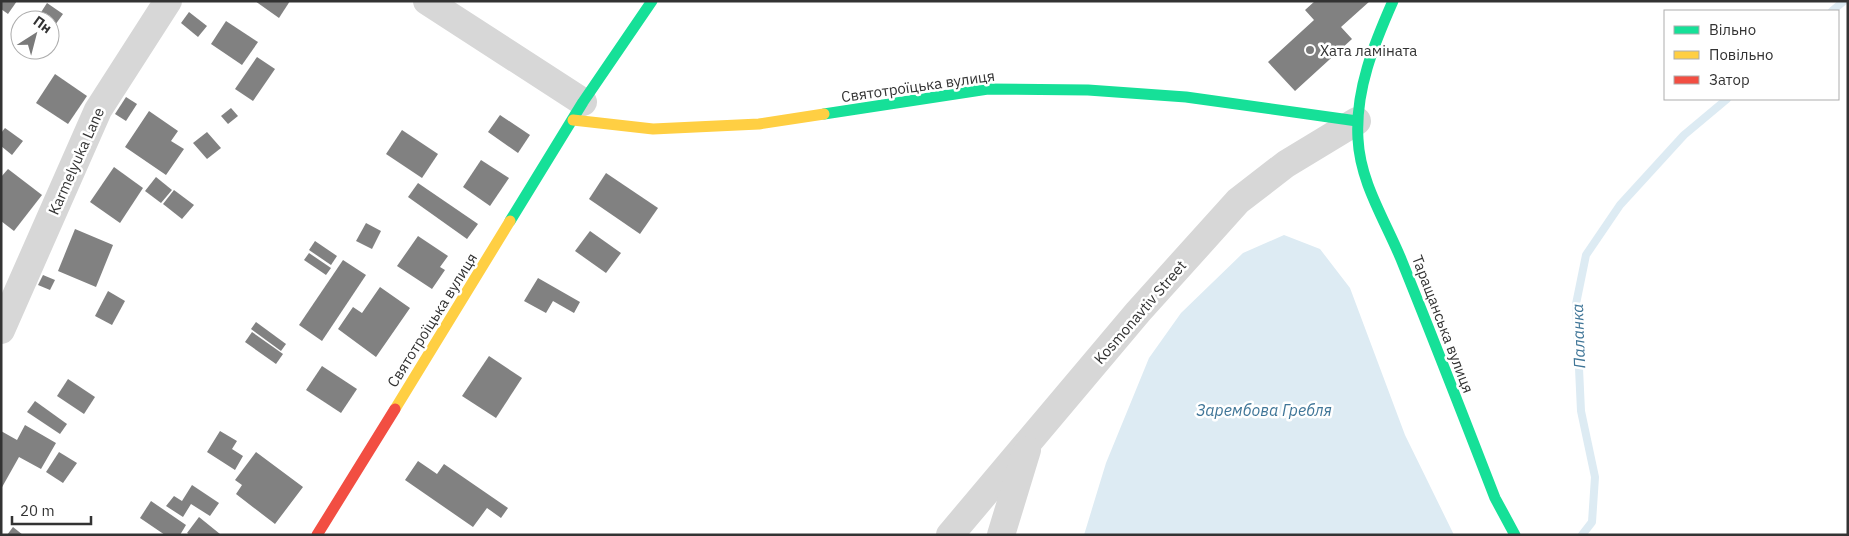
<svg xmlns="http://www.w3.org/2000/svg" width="1849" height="536" font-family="'IBM Plex Sans',sans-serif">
<rect width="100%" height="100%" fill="#fff"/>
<!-- water -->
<polygon fill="#ddebf3" points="1284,235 1320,249 1350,288 1405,435 1454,535 1084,535 1106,463 1149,358 1181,313 1243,253"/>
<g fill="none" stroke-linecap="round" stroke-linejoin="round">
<!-- stream -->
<g stroke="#ddebf3" stroke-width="8">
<polyline points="1832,11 1844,1"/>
<polyline points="1582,535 1592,522 1595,477 1581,411 1576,304 1586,255 1620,205 1684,135 1727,99"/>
</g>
</g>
<!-- building -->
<g fill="#818181">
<polygon points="1,1 17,1 8,14 1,9"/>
<polygon points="255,1 290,1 279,18"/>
<polygon points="1315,1 1370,1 1341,27 1352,39 1295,91 1268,62 1314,20 1305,10"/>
<polygon points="47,3 63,14 50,32 50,20 36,20"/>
<polygon points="189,12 207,26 198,37 181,23"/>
<polygon points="226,21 258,42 242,65 211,44"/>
<polygon points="257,57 275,69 253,101 235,89"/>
<polygon points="55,74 87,96 68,124 36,103"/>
<polygon points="126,97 137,104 126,121 115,114"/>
<polygon points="231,108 238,116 228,124 221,116"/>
<polygon points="149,111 178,131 171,141 184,149 166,175 125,147"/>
<polygon points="500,115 530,135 518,153 488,132"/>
<polygon points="5,128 23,141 12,155 1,146 1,133"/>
<polygon points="402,130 438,154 422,178 386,154"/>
<polygon points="207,132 221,148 207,159 193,143"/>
<polygon points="481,160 509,178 490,206 463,187"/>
<polygon points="114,167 143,188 120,223 90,202"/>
<polygon points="8,169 42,195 14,231 1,221 1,177"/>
<polygon points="606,173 658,208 640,234 589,199"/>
<polygon points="156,177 172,190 161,203 145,191"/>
<polygon points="418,183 478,224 467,239 408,197"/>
<polygon points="174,190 194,205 182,219 163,204"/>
<polygon points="366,223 381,231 372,249 356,241"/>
<polygon points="75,229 113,245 96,287 58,271"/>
<polygon points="590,231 621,253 606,273 575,251"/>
<polygon points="418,236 448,256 440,267 445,270 432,289 397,266"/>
<polygon points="315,241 337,256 331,265 309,250"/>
<polygon points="309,253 331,268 326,275 304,260"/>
<polygon points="343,260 366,275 322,341 299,325"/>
<polygon points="43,275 55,280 50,290 38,285"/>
<polygon points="538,278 580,302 574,313 553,301 546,313 524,301"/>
<polygon points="380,287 410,308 376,357 338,329 353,307 362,313"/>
<polygon points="108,291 125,301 112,325 95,316"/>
<polygon points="256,322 286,344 281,351 251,329"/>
<polygon points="252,332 283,354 276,364 245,342"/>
<polygon points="489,356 522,378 496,418 462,396"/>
<polygon points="322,366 357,389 341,413 306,390"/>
<polygon points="68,379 95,397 84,414 57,396"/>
<polygon points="35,401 67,424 60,434 27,412"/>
<polygon points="25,425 56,443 41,469 19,457 1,489 1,431 17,440"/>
<polygon points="220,431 237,441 232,449 243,456 235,470 207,452"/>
<polygon points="59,452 77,463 63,483 46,472"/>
<polygon points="256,452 303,487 275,524 236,494 242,485 235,480"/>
<polygon points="418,461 437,474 444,464 508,508 501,518 487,508 473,527 405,480"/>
<polygon points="192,485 219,503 210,516 191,504 183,517 166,506 174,496 182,501"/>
<polygon points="151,501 186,525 180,535 165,535 140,518"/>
<polygon points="199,517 220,534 219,535 190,535 187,533"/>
<polygon points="13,527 23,535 7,535"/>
</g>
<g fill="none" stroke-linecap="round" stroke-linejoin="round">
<!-- street -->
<g stroke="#d7d7d7" stroke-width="28">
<polyline points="427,1 583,102"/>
<polyline points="1,330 98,110 168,1"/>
<polyline points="950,535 1138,312 1238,201 1286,164 1357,121"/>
<polyline points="1001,535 1027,450"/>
</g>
<!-- fast -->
<g stroke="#16e098" stroke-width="11">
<path d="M1393 1C1374 44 1355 90 1358 139 1360 182 1385 220 1401 259 1433 338 1464 418 1495 498L1515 535"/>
<polyline points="824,114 988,89 1088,90 1186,97 1357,121"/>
<polyline points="510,221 583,102 652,1"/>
</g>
<!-- slow -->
<g stroke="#ffcf43" stroke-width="11">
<polyline points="573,120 653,129 759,124 824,114"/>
<polyline points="395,409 510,221"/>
</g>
<!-- jam -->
<polyline stroke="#f24e42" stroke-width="11" points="317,535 395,409"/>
</g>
<!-- markers -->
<circle fill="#7a7a7a" stroke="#fff" stroke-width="2" cx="1310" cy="50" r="5"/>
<g text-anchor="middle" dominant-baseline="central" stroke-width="5" stroke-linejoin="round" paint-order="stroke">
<!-- poi labels -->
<g font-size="15" fill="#333" stroke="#fff" text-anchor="start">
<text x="1320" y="50">Хата ламіната</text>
</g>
<!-- street labels -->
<g font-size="15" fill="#333" stroke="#fff">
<text transform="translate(918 86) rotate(-8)">Святотроїцька вулиця</text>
<text transform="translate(76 161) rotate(-66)">Karmelyuka Lane</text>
<text transform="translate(1140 312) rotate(-49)">Kosmonavtiv Street</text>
<text transform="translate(432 320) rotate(-58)">Святотроїцька вулиця</text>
<text transform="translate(1443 324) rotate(69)">Таращанська вулиця</text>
</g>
<!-- water labels -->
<g font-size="16" font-style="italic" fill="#3f7597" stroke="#fff">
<text transform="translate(1578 336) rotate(-92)">Паланка</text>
<text x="1264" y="410">Зарембова Гребля</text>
</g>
</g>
<!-- border -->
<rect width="1849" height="536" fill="none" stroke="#333333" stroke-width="5"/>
<!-- legend -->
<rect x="1664" y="10" width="175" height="90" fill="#ffffff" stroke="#adadad"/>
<rect x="1674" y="26" width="25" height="8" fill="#16e098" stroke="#adadad"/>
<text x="1709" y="35" font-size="15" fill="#333333">Вільно</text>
<rect x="1674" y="51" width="25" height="8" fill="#ffcf43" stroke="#adadad"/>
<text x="1709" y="60" font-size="15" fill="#333333">Повільно</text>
<rect x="1674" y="76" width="25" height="8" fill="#f24e42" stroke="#adadad"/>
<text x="1709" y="85" font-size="15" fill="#333333">Затор</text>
<!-- north arrow -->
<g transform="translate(35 35) rotate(36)"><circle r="24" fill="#ffffff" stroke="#adadad"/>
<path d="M0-4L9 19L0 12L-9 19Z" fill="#7a7a7a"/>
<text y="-8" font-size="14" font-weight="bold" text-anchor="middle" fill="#333333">Пн</text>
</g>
<!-- scale -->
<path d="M12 516v8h79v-8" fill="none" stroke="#333333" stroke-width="2.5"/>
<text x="20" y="516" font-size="15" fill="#333333" stroke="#ffffff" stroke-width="4" paint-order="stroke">20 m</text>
</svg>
